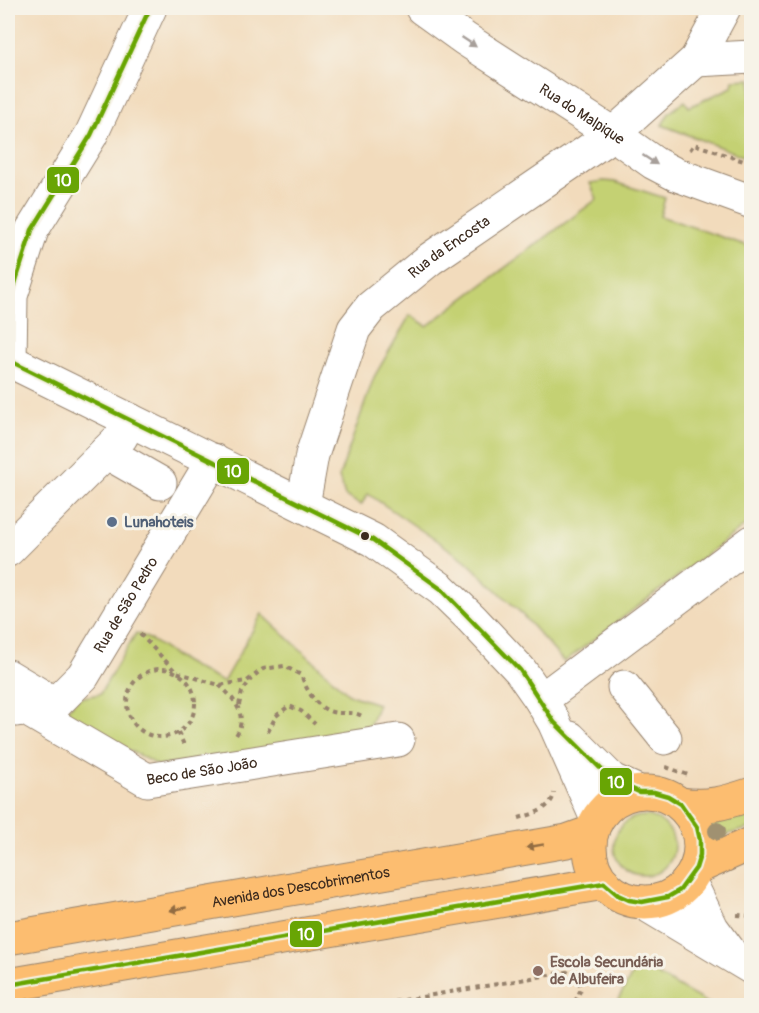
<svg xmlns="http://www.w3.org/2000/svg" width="759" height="1013" font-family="Pangolin,sans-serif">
<rect width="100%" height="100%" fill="#f7f3e8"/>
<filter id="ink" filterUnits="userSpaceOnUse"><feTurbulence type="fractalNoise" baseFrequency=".0167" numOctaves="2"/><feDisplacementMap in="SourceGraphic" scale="12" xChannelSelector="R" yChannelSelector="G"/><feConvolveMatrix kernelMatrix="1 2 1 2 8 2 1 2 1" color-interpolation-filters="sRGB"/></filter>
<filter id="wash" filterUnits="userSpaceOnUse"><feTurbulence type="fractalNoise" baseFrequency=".008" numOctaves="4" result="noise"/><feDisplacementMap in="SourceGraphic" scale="24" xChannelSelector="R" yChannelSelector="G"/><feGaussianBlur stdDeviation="1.35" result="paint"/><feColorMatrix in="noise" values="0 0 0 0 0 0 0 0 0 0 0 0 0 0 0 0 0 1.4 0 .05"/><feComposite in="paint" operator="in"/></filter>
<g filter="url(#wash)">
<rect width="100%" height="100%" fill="#f2dbbc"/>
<!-- green -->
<g fill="#c4d173" stroke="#807e48" stroke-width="1.5">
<polygon points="751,79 751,159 662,125 669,113 685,101 689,107 732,87 733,80"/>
<polygon points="604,181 615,182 665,198 660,216 751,247 751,521 564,662 519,611 465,560 368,494 361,505 345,496 339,477 374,377 410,315 427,326 597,199 590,183"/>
<path d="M262 614 350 695 378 704 364 739 159 766 63 715 78 698 100 694 136 633C151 638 160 646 173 655 189 665 206 674 223 682Z"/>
<polygon points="751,812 751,828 713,838 711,823"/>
<circle cx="644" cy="846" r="30"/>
<polygon points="638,964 711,1005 615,1005"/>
</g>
</g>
<g filter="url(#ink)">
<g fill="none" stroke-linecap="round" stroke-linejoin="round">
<!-- minor casing -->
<g stroke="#96826d" stroke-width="35">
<g id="minor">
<path id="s1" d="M422 8 465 39 613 134 654 163 675 174 752 202"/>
<polyline points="696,60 752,57"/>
<polyline points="8,360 373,540 441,589 471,618 520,670 541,700 554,722 597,819"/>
<polyline points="10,361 11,296 32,230 91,135 150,8"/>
<polyline points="106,452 160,483"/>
<path id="s2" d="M303 505 312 455 354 329 371 307 430 259 613 134 696 60 724 8"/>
<polyline points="8,550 121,437 130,420"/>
<polyline points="8,676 55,704"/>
<polyline points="624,687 665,738"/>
<polyline points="541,700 752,542"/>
<path id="s3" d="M26 709 147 780 398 740"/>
<path id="s4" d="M16 710 55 704 83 676 213 460"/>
<polyline points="570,738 612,780 639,792"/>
<polyline points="689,880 712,928 729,951"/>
<polyline points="642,902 752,968"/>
</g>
</g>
<!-- major casing -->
<g stroke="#96826d" stroke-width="35">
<g id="major">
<circle cx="645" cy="847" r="55"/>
<path d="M681 804C708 808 725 803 752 794"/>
<polyline points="696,868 752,843"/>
<path id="s5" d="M8 938 567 841 592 832"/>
<polyline points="8,985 604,883"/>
</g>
</g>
<!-- path -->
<g stroke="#96826d" stroke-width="4" stroke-dasharray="4.5 4.5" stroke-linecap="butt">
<polyline points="690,150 694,144 752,164"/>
<path d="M140 634 176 672 219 685 247 681 263 669 284 666 301 675C308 693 318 712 339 713 347 713 355 712 362 716"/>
<circle cx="161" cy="703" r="34"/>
<path d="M219 685C235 699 249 716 235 737"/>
<polyline points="239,705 242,692 251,679"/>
<polyline points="178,732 185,747"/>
<polyline points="268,732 276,716 289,706 301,711 315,724"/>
<polyline points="666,767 688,775"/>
<path d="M519 818C533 814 552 809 554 793"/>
<polyline points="737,915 752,916"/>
<polyline points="369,1006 567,972 578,979 581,989 573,1006"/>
</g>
<!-- minor -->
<use href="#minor" stroke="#fff" stroke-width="33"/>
<!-- major -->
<use href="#major" stroke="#fcbd6f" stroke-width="33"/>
<!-- bus-1 casing -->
<g stroke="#f7f3e8" stroke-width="9">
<g id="bus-1">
<polyline points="8,360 373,540 441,589 520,670 554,722 612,780 639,792 654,792 668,796 681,804 697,827 700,840 700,855 696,868 680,890 668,897 642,902 629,900 618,895 604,883"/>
<polyline points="10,361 11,296 32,230 91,135 150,8"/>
<polyline points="8,985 604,883"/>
</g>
</g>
<!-- bus-1 -->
<use href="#bus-1" stroke="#68a504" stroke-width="4.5"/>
</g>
<!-- trees -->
<circle fill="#a09171" cx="717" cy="831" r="9"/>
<!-- one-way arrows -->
<defs><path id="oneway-solid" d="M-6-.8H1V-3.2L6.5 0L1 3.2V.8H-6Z" transform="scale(1.5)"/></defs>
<g fill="#a79f9a">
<use href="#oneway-solid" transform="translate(469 42) rotate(34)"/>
<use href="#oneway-solid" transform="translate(650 160) rotate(33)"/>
</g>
<g fill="#926c42">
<use href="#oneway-solid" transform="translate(535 846) rotate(170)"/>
<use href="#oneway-solid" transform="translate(178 909) rotate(170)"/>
</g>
</g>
<!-- markers -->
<circle fill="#5c6f8a" stroke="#f7f3e8" stroke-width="2" cx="112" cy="522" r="6"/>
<circle fill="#3b2a1e" stroke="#f7f3e8" stroke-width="2" cx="365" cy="536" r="5"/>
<circle fill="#8d6e63" stroke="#f7f3e8" stroke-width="2" cx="538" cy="971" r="6"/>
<g text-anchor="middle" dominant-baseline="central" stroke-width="6" stroke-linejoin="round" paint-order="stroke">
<!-- street labels -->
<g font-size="15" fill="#3b2a1e" stroke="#f7f3e8">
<text stroke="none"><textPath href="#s1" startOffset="192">Rua do Malpique</textPath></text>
<text stroke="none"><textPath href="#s2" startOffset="310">Rua da Encosta</textPath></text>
<text stroke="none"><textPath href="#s4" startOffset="162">Rua de São Pedro</textPath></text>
<text stroke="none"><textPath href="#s3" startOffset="196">Beco de São João</textPath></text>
<text stroke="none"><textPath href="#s5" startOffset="297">Avenida dos Descobrimentos</textPath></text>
</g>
<!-- service labels -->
<g font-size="15" font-weight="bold" fill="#4e5e75" stroke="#f7f3e8" text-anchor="start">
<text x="124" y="522">Lunahoteis</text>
</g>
<!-- education labels -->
<g font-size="15" font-weight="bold" fill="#785e54" stroke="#f7f3e8" text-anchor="start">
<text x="550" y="962">Escola Secundária<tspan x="550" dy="17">de Albufeira</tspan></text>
</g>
</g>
<g stroke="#f7f3e8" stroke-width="2">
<rect x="46" y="166" width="34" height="28" rx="6" fill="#68a504"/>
<rect x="216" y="457" width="34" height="28" rx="6" fill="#68a504"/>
<rect x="599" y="767" width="34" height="29" rx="6" fill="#68a504"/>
<rect x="289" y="920" width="34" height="28" rx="6" fill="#68a504"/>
</g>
<g font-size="16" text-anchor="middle" font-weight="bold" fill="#fff">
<text x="63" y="186">10</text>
<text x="233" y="477">10</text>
<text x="616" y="788">10</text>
<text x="306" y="940">10</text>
</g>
<!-- margin -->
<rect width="759" height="1013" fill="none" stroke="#f7f3e8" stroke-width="30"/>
</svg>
